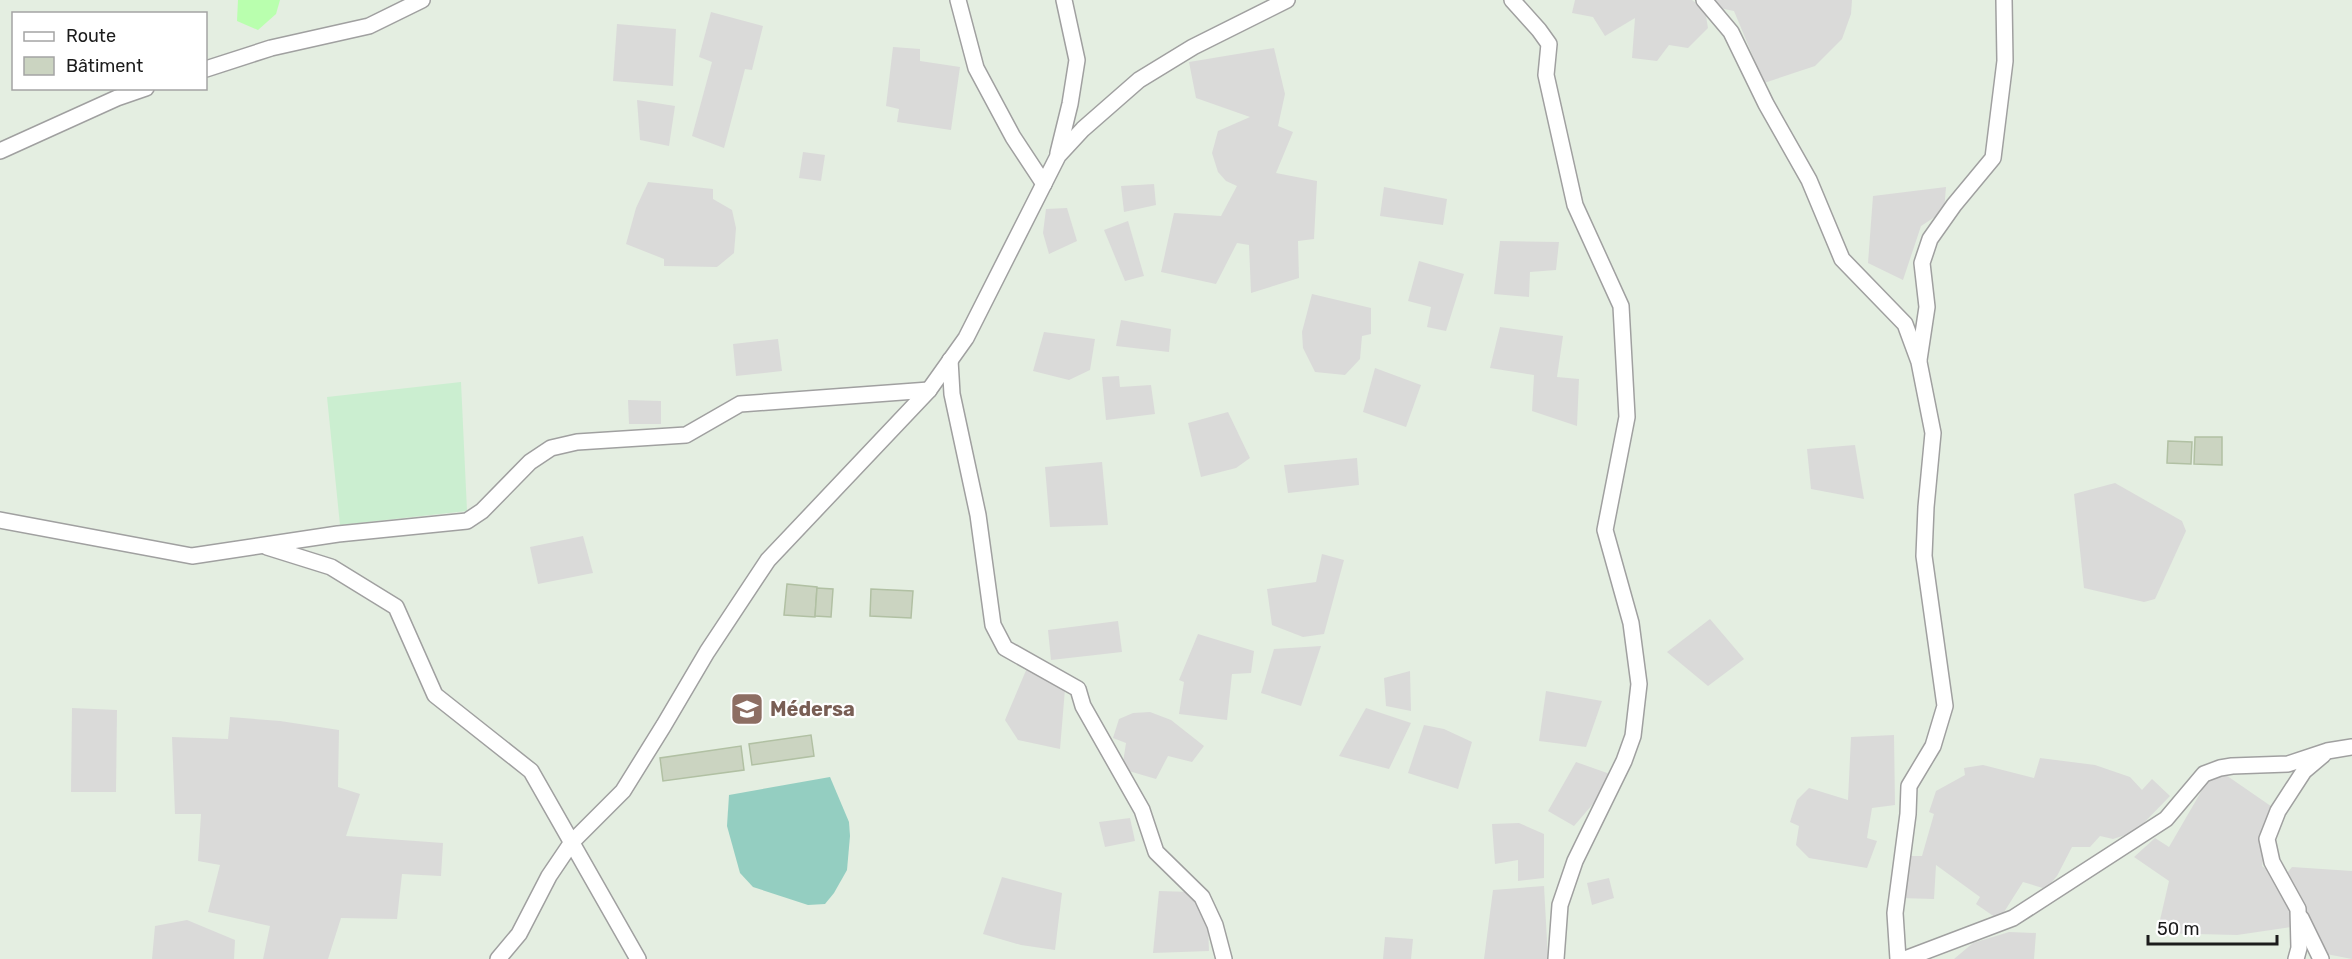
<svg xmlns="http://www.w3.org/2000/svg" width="2352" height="959" font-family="Rubik,sans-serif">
<rect width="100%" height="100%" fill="#e4eee1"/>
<!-- residential -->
<g fill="#dadad9">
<polygon points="1575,0 1692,0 1705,10 1708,28 1688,48 1669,45 1657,61 1632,58 1635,18 1605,36 1593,17 1572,13"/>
<polygon points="1714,0 1852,0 1851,14 1842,39 1815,66 1764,83 1734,11 1715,7"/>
<polygon points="711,12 763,26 752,70 745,69 724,148 692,136 712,62 699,57"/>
<polygon points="617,24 676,29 673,86 613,81"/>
<polygon points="893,47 920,49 920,61 960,67 951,130 897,122 899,109 886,106"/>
<polygon points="1274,48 1285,94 1278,126 1293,132 1276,173 1317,181 1314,239 1298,241 1299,278 1251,293 1249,245 1237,243 1216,284 1161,272 1174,213 1221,216 1237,186 1226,181 1218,172 1212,153 1218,131 1250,117 1196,98 1189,62"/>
<polygon points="637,100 675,106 669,146 640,140"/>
<polygon points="803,152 825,155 821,181 799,178"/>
<polygon points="648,182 713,189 713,199 732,210 736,228 734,253 717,267 664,266 664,259 626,244 636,208"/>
<polygon points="1154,184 1156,205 1124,212 1121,186"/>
<polygon points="1384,187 1447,199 1443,225 1380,216"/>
<polygon points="1946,187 1944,211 1921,226 1903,280 1868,263 1873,196"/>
<polygon points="1067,208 1077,241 1049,254 1043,233 1046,209"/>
<polygon points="1128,221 1144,276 1125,281 1104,230"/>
<polygon points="1500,241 1559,242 1556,270 1530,272 1529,297 1494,294"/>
<polygon points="1419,261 1464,274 1446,331 1427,327 1431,307 1408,301"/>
<polygon points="1312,294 1371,308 1371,334 1362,336 1360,359 1345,375 1315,372 1303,348 1302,332"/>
<polygon points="1121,320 1171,329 1169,352 1116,346"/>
<polygon points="1500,327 1563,336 1557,377 1579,379 1577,426 1532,411 1534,375 1490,368"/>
<polygon points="1044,332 1095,339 1090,370 1069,380 1033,371"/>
<polygon points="778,339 782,371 736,376 733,344"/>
<polygon points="1375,368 1421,385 1406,427 1363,412"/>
<polygon points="1119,376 1120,387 1151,385 1155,414 1106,420 1102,377"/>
<polygon points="628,400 661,401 661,424 629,424"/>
<polygon points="1228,412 1250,458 1236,468 1201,477 1188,423"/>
<polygon points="1855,445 1864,499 1811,489 1807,449"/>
<polygon points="1357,458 1359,485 1288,493 1284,465"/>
<polygon points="1102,462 1108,525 1050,527 1045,467"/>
<polygon points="2115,483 2182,521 2186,531 2155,599 2144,602 2084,588 2074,494"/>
<polygon points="583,536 593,573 538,584 530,547"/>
<polygon points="1322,554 1344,560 1324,634 1303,637 1272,625 1267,589 1316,582"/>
<polygon points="1710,619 1744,659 1708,686 1667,652"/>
<polygon points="1118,621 1122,652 1051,660 1048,630"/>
<polygon points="1198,634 1254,651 1251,673 1232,674 1227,720 1179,714 1184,682 1179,680"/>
<polygon points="1321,646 1301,706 1261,693 1274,649"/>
<polygon points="1027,668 1065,689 1060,749 1018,740 1005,720"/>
<polygon points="1410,671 1411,711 1386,706 1384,678"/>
<polygon points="1546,691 1602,701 1586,747 1539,741"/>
<polygon points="72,708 117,710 116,792 71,792"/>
<polygon points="1366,708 1411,723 1389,769 1339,756"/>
<polygon points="1150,712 1171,720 1204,746 1192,762 1168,756 1156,779 1122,769 1126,743 1113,738 1119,719 1133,713"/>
<polygon points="230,717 280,721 339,730 338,787 360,794 346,836 443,843 441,876 402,874 397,919 341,918 328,959 263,959 270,926 208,912 220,865 198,861 201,814 175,814 172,737 228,739"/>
<polygon points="1424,725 1444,729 1472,742 1458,789 1408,773"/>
<polygon points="1894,735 1895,805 1872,808 1867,838 1877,841 1867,868 1809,858 1796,845 1799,826 1790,822 1797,800 1809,788 1848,800 1851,737"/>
<polygon points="2040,758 2095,765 2130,777 2142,790 2152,779 2170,796 2135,832 2113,839 2100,836 2090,847 2072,847 2057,876 2046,889 2023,882 1999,920 1976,904 1980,897 1936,865 1934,899 1899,898 1907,856 1922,856 1934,814 1929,812 1936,791 1965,775 1964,768 1983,765 2034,778"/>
<polygon points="1576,762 1610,774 1604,791 1574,826 1548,811"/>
<polygon points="2223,773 2278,811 2267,839 2262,866 2282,879 2292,867 2352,871 2352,959 2316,952 2304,925 2237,935 2157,933 2169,881 2134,857 2155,838 2169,847 2209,778"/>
<polygon points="1130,818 1135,841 1105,847 1099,822"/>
<polygon points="1519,823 1544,834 1544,878 1518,881 1518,860 1495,864 1492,824"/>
<polygon points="1002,877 1062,893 1055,950 1021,945 983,934"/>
<polygon points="1609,878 1614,898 1592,905 1587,883"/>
<polygon points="1544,886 1548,959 1484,959 1493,890"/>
<polygon points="1159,891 1191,892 1208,925 1209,951 1153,953"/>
<polygon points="187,920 235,940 234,959 152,959 155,926"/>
<polygon points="2009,932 2036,933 2034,959 1954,959 1973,943"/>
<polygon points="1385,937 1413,939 1411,959 1383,959"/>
</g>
<!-- farmland -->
<polygon fill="#cbeed0" points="461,382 467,511 340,525 327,397"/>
<!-- forest -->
<polygon fill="#94cec1" points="830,777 849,822 850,836 847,870 834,893 825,904 808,905 753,887 740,873 727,826 729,795"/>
<!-- sand -->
<polygon fill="#b9ffae" points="238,0 280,0 276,14 258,30 237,21"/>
<!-- building -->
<g fill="#cbd4c1" stroke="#b1c0a3" stroke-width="1.5">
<polygon points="2195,437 2222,437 2222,465 2194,464"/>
<polygon points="2168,441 2192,442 2191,464 2167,463"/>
<polygon points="787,584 817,587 815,617 784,615"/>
<polygon points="817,588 833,589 831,617 815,616"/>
<polygon points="871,589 913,591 911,618 870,616"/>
<polygon points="811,735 814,756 752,765 749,744"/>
<polygon points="741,746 744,770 663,781 660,758"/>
</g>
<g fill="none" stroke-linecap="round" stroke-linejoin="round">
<!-- street casing -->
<g stroke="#a0a0a0" stroke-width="18">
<g id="street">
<polyline points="958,0 976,68 1013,137 1044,184"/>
<polyline points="1512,0 1539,30 1549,44 1546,75 1575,205 1621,306 1627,417 1605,530 1631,623 1639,684 1633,736 1624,761 1575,861 1560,905 1556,959"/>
<polyline points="1704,0 1731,32 1766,104 1809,180 1842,259 1905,324 1919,362 1933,433 1926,507 1924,556 1945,706 1933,746 1909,786 1908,814 1895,913 1898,959"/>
<polyline points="206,69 271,48 369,26 422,0"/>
<polyline points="0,151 117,98 146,88"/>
<polyline points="1058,153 1070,104 1077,60 1064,0"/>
<polyline points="950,360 952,394 978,515 993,625 1005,648 1078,689 1083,706 1142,810 1156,852 1202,897 1215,925 1224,959"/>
<polyline points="1919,360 1927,307 1922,263 1930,239 1954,205 1993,158 2005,61 2004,0"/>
<polyline points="0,520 192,556 338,534 467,521 482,511 530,462 551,448 577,442 686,435 740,404 929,390"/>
<polyline points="267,547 331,567 396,607 435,695 531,771 638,959"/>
<polyline points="2301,918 2321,959"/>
<polyline points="498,959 519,934 549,876 572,842 623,791 664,725 707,652 768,560 929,390 966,338 1058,156 1083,129 1139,80 1193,47 1287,0"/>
<polyline points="1905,959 2013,918 2166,819 2204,774 2220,768 2232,766 2288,764 2327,751 2352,747"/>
<polyline points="2296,959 2299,948 2298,909 2272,862 2267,839 2278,811 2304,771 2323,755"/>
</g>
</g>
<!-- street -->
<use href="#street" stroke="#fff" stroke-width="15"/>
</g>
<!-- icons -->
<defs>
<g id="school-square" transform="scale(1.725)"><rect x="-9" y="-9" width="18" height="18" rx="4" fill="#8d6e63" stroke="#fff"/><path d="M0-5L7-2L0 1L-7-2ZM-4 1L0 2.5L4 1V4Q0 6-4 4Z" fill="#fff"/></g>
</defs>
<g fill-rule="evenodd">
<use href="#school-square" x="747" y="709"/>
</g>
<g text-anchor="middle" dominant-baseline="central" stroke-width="4.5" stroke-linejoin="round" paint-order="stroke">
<!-- education labels -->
<g font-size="20" font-weight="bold" fill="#785e54" stroke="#fff" text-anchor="start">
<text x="770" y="709">Médersa</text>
</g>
</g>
<!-- legend -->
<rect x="12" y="12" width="195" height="78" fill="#ffffff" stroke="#a4a4a4" stroke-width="1.5"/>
<rect x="24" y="32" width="30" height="9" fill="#ffffff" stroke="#a4a4a4" stroke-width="1.5"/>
<text x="66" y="42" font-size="18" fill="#1c1c1c">Route</text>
<rect x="24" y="57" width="30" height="18" fill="#cbd4c1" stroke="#a4a4a4" stroke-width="1.5"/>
<text x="66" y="72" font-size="18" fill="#1c1c1c">Bâtiment</text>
<!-- scale -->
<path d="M2148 935v9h129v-9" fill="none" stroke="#1c1c1c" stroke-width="3"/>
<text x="2157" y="935" font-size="18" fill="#1c1c1c" stroke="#ffffff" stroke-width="4.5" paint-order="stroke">50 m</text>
</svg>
